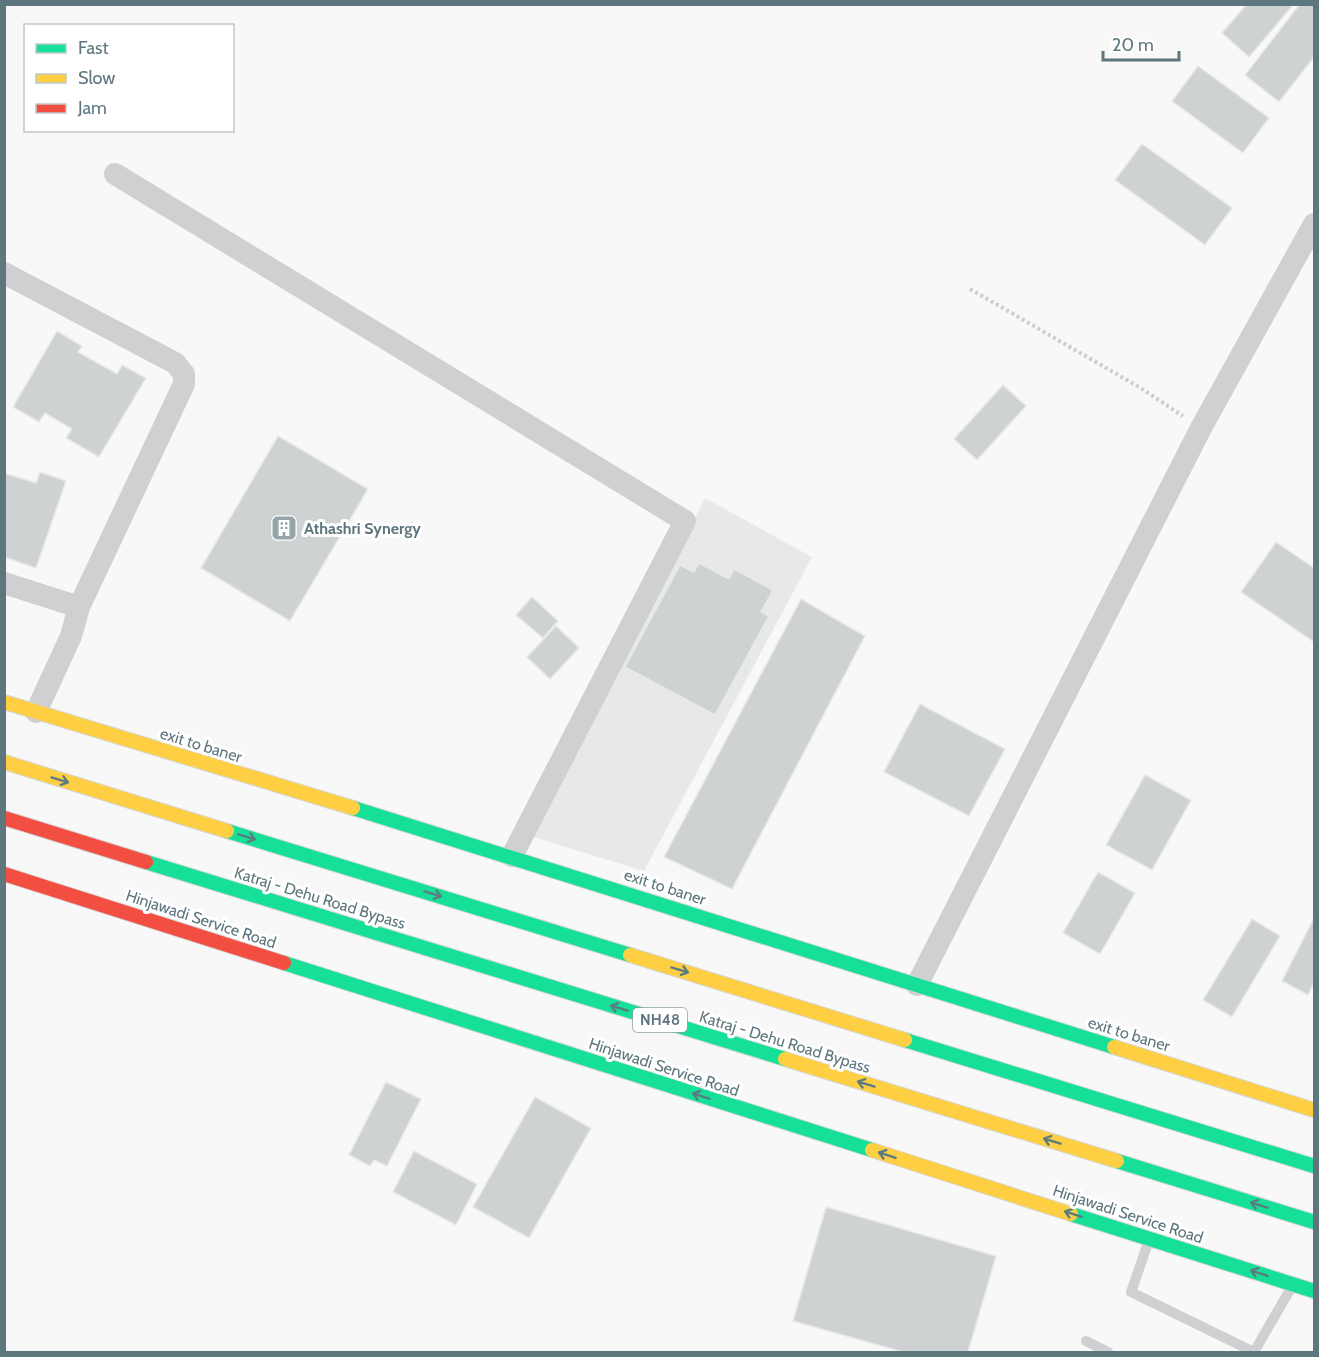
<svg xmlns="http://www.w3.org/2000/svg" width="1319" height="1357" font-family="Cabin,sans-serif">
<rect width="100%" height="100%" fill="#f8f8f8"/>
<!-- built -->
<polygon fill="#e6e9e8" points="705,498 812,557 644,871 530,836"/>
<!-- building -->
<g fill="#cfd2d3" stroke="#e8e8e8" stroke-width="1.5">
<polygon points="1247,4 1294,4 1249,57 1222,33"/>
<polygon points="1300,4 1314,4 1314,57 1279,102 1245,75"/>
<polygon points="1198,66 1269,118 1243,153 1172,101"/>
<polygon points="1142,144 1232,208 1205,245 1115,180"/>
<polygon points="57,331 82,346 78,352 117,374 122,365 146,378 99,457 66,438 72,429 45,413 39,422 13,407"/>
<polygon points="1003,385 1026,406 977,460 954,439"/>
<polygon points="278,436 368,489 290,621 201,568"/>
<polygon points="40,472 66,481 36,568 4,557 4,473 36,483"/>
<polygon points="1276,542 1314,568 1314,642 1241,592"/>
<polygon points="699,563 729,579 734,569 773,590 761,612 769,616 715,715 625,667 680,565 694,572"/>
<polygon points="532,597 558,621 543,638 516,615"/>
<polygon points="801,599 865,636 732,889 664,857"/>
<polygon points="556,626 579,648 550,679 527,657"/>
<polygon points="920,704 1005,749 969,816 884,772"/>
<polygon points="1145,775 1191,800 1152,870 1106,845"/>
<polygon points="1098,872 1135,893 1100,954 1063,933"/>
<polygon points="1314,918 1314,982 1308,995 1282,981"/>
<polygon points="1252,919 1280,936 1232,1017 1203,1000"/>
<polygon points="386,1082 421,1099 387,1166 374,1160 370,1166 349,1155"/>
<polygon points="535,1097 591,1128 529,1238 473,1207"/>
<polygon points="414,1151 477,1184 456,1225 393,1192"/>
<polygon points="826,1207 996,1256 968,1352 903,1352 793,1321"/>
</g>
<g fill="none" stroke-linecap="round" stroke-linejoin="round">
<!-- fast casing -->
<g stroke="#d5d6d7" stroke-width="16">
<g id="fast">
<polyline points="353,808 1114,1047"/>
<polyline points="227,831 630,955"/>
<polyline points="146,862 785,1059"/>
<polyline points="284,963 872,1150"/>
<polyline points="905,1040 1314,1166"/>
<polyline points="1117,1161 1314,1222"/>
<polyline points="1071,1214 1314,1291"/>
</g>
</g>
<!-- slow casing -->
<g stroke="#d5d6d7" stroke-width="16">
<g id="slow">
<polyline points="4,702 353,808"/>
<polyline points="4,762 227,831"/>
<polyline points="630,955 905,1040"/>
<polyline points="1114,1047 1314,1110"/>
<polyline points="785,1059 1117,1161"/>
<polyline points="872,1150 1071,1214"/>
</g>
</g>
<!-- jam casing -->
<g stroke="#d5d6d7" stroke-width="16">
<g id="jam">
<polyline points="4,818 146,862"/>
<polyline points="4,874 284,963"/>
</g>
</g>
<!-- path -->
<polyline stroke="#cccece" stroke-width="4" stroke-dasharray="3 3" stroke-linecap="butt" points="970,289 1139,387 1183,416"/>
<!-- lane -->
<g stroke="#ced0d1" stroke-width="10">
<polyline points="1148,1243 1131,1292 1254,1352"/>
<polyline points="1086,1341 1108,1352"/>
<polyline points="1254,1352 1291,1288"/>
</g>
<!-- street -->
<g stroke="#ced0d1" stroke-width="22">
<polyline points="115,174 685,521 512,856"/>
<polyline points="4,273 175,363 184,374 184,384 79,607 71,636 36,712"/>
<polyline points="4,583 79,607"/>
<polyline points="917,985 1201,428 1314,224"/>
</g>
<!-- fast -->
<use href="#fast" stroke="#16e098" stroke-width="14"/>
<!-- slow -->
<use href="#slow" stroke="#ffcf43" stroke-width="14"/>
<!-- jam -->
<use href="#jam" stroke="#f24e42" stroke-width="14"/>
</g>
<!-- one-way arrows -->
<defs><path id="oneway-shaft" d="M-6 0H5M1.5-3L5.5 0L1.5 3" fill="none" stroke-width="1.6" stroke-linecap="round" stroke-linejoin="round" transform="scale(1.5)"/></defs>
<g stroke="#5a7c80">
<use href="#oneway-shaft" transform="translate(60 780) rotate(17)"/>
<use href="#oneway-shaft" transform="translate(247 837) rotate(17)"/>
<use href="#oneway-shaft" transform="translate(433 894) rotate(17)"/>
<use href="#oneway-shaft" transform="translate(680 970) rotate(17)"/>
<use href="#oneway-shaft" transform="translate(619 1008) rotate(-163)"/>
<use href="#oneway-shaft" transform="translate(866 1084) rotate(-163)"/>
<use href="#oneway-shaft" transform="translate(701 1096) rotate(-162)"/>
<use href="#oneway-shaft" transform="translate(1052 1141) rotate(-163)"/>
<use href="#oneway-shaft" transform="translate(887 1155) rotate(-162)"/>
<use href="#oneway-shaft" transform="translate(1259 1205) rotate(-163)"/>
<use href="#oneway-shaft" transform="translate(1073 1214) rotate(-162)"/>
<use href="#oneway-shaft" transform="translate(1259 1273) rotate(-162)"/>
</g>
<!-- icons -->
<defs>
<g id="building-square" transform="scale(1.35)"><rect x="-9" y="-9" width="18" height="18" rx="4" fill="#94a4a9" stroke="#fff"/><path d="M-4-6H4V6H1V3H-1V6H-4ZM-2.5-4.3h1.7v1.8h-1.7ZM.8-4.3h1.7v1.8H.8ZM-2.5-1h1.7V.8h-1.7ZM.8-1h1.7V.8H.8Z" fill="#fff"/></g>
</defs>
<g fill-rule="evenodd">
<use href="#building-square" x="284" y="528"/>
</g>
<g text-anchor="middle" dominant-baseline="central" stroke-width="6" stroke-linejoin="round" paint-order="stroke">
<!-- shield labels -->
<rect fill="#fff" stroke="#8ea0a5" stroke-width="1.5" x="633" y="1008" width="54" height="24" rx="4.5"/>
<g font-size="15" font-weight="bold" fill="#5e777f">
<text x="660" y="1020">NH48</text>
</g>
<!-- poi labels -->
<g font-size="16" font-weight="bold" fill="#5e777f" stroke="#fff" text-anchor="start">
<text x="304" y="528">Athashri Synergy</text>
</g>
<!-- street labels -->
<g font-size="16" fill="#5e777f" stroke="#fff">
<text transform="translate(201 745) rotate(17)">exit to baner</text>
<text transform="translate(665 887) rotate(18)">exit to baner</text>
<text transform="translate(320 898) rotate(17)">Katraj - Dehu Road Bypass</text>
<text transform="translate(201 919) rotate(18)">Hinjawadi Service Road</text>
<text transform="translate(1129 1034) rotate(17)">exit to baner</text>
<text transform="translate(785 1042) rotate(17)">Katraj - Dehu Road Bypass</text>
<text transform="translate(664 1067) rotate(18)">Hinjawadi Service Road</text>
<text transform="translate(1128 1214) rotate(18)">Hinjawadi Service Road</text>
</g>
</g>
<!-- border -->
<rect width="1319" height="1357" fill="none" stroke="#5e777f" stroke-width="12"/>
<!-- legend -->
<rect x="24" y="24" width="210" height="108" fill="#ffffff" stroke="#bfc9cc" stroke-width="1.5"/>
<rect x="36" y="44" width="30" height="9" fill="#16e098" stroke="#bfc9cc" stroke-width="1.5"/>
<text x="78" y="54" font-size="18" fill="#5e777f">Fast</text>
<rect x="36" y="74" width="30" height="9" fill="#ffcf43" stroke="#bfc9cc" stroke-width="1.5"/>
<text x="78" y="84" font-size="18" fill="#5e777f">Slow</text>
<rect x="36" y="104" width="30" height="9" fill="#f24e42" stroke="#bfc9cc" stroke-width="1.5"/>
<text x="78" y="114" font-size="18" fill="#5e777f">Jam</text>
<!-- scale -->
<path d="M1103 51v9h76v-9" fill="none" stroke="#5e777f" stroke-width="3"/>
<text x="1112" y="51" font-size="18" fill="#5e777f" stroke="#ffffff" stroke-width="4.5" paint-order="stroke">20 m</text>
</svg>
